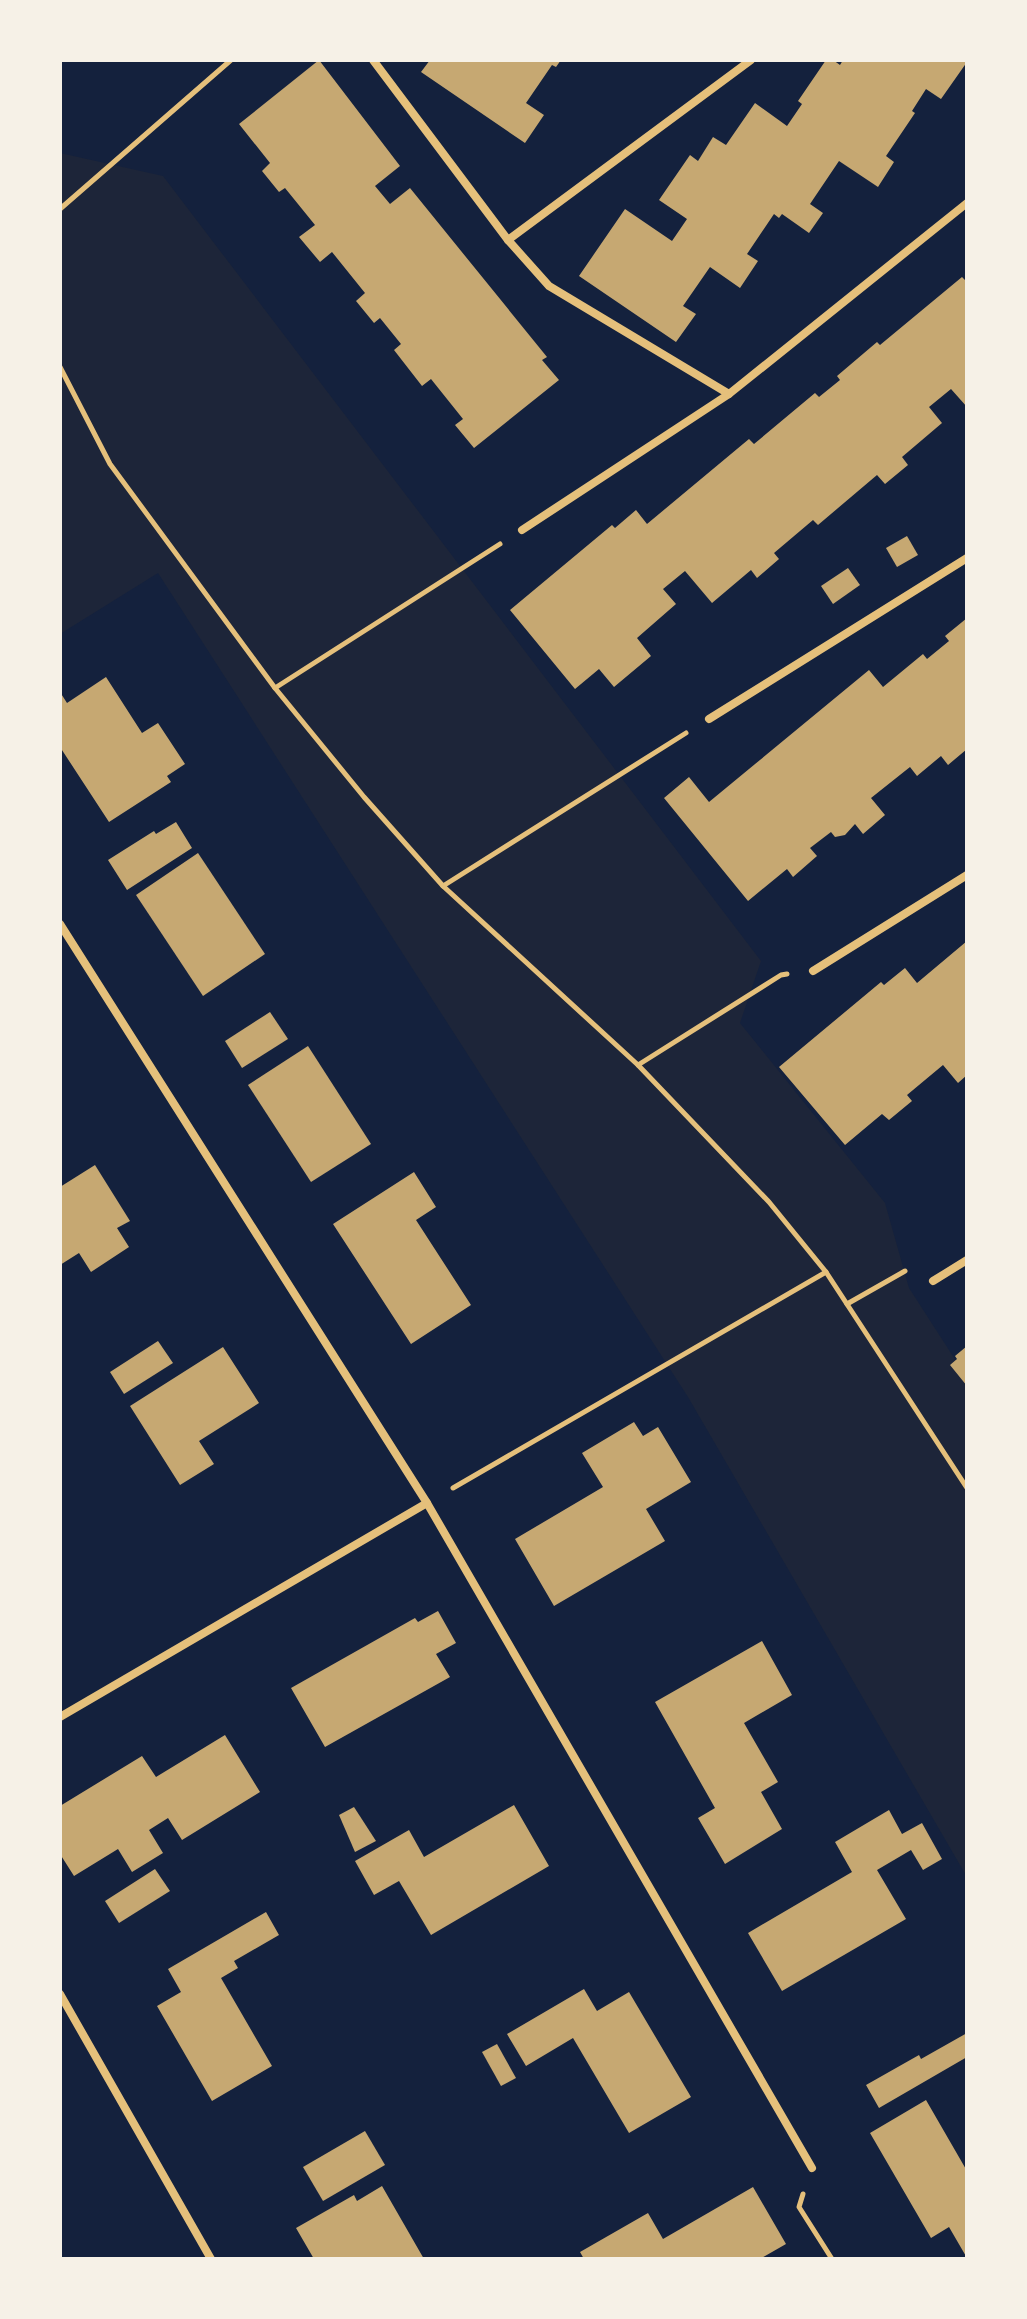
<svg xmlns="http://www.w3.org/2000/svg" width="1027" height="2319" font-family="Georgia,serif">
<rect width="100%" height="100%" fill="#14213d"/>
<!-- green -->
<polygon fill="#1d2539" points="60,153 163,176 761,961 740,1023 885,1203 909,1288 967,1378 967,1877 688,1397 158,573 60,634"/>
<!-- building -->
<g fill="#c6a872">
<polygon points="319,60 400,166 375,186 390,204 410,188 547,357 542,360 559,380 474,448 455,425 463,419 431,379 422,386 394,350 401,344 380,318 374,323 356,301 365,293 332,252 320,262 299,237 315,225 285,188 279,192 262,171 270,163 239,124"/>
<polygon points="430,60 561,60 556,67 552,65 526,103 544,115 525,143 421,72"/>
<polygon points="826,60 833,60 840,65 843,60 967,62 941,99 926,89 912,111 915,113 886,156 894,162 878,187 839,161 810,204 823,213 809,233 782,214 779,218 774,214 747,254 758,261 740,288 710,267 683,306 696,314 676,342 579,276 625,209 672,241 687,219 659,200 690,155 698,161 713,137 726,145 755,103 787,126 802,104 798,101"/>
<polygon points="962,277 967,282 967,407 951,389 929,407 942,423 902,457 908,465 885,484 877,475 818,525 813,520 774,553 779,559 757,578 751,570 712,603 685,571 663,589 676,604 637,638 651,656 614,687 599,669 575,689 510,610 612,525 615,528 636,510 647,524 749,439 754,444 815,393 819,397 840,380 837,376 877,342 880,345"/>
<polygon points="907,536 918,555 897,567 886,548"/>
<polygon points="848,568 860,585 833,604 821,586"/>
<polygon points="967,618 967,749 948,765 941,756 917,776 910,767 871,798 885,815 863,834 855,824 845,835 835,837 831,832 810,848 817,856 793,877 787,869 748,901 664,798 689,777 709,802 869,670 883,687 923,654 927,659 949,641 945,636"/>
<polygon points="106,677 142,733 158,723 185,764 167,776 171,782 109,822 60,747 60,692 67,703"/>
<polygon points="176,822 192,848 127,890 108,860 154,831 156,834"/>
<polygon points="198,853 265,954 203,996 136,895"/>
<polygon points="967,941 967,1075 958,1083 943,1065 907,1095 912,1101 889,1120 882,1114 845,1145 779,1067 881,982 884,985 905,968 917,983"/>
<polygon points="270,1012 288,1039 242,1068 225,1041"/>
<polygon points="308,1046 371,1144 311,1182 248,1085"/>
<polygon points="95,1165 130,1221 117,1228 129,1247 91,1272 79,1253 60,1265 60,1187"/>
<polygon points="414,1172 436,1207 416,1220 471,1305 411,1344 333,1224"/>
<polygon points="158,1341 173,1363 124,1394 110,1372"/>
<polygon points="967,1346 967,1386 950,1365 957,1359 955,1356"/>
<polygon points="223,1347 259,1403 199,1441 214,1464 180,1485 130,1406"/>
<polygon points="634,1422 643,1436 658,1427 691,1482 646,1509 665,1541 554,1606 515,1539 603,1487 582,1453"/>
<polygon points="438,1611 456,1643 436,1654 450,1677 325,1747 291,1688 415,1618 418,1622"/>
<polygon points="762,1641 792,1695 744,1723 778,1782 761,1792 782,1829 725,1864 698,1818 715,1808 655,1702"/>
<polygon points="225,1735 260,1792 182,1840 168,1818 149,1830 163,1853 132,1872 118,1849 74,1876 60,1854 60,1806 142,1756 156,1777"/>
<polygon points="514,1805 549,1866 431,1935 399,1881 374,1895 355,1861 409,1830 424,1857"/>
<polygon points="354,1807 376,1841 355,1852 339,1815"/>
<polygon points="889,1810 902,1834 922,1823 942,1859 923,1870 911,1850 877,1870 906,1919 782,1991 748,1933 852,1872 835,1842"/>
<polygon points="155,1869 170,1891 119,1923 105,1901"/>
<polygon points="266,1912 279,1935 234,1961 238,1968 221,1978 272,2066 212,2101 157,2006 181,1992 168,1969"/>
<polygon points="584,1989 597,2011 629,1992 691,2097 629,2133 573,2038 526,2066 507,2034"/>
<polygon points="967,2033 967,2057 879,2108 866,2085 919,2055 921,2059"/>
<polygon points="497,2044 516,2078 501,2086 482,2052"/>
<polygon points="926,2100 967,2171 967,2258 949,2227 931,2238 870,2133"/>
<polygon points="365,2131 385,2165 323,2201 303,2167"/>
<polygon points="382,2186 424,2259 314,2259 296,2228 354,2195 357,2201"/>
<polygon points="753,2187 786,2244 760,2259 584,2259 580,2252 648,2213 663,2239"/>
</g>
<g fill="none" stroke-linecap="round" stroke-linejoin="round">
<!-- path -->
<g stroke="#e5c07b" stroke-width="5">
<polyline points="60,209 231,60"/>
<polyline points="60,367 110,464 275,688 364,797 443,886 638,1065 769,1202 826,1272 967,1488"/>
<polyline points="275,688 500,544"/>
<polyline points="443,886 686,733"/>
<polyline points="638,1065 781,975 787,974"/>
<polyline points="847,1304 905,1271"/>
<polyline points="453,1488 826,1272"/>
<polyline points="803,2194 799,2207 832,2259"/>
</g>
<!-- minor -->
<g stroke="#e5c07b" stroke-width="8">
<polyline points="373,60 508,240 549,286 729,394"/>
<polyline points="508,240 751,60"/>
<polyline points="522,530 729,394 967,203"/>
<polyline points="709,719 967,558"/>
<polyline points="60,924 427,1503 812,2168"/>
<polyline points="813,971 967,875"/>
<polyline points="933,1281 967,1260"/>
<polyline points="60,1717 427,1503"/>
<polyline points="60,1994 211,2259"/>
</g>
</g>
<!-- border -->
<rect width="1027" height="2319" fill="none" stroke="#f6f1e7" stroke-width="124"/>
</svg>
